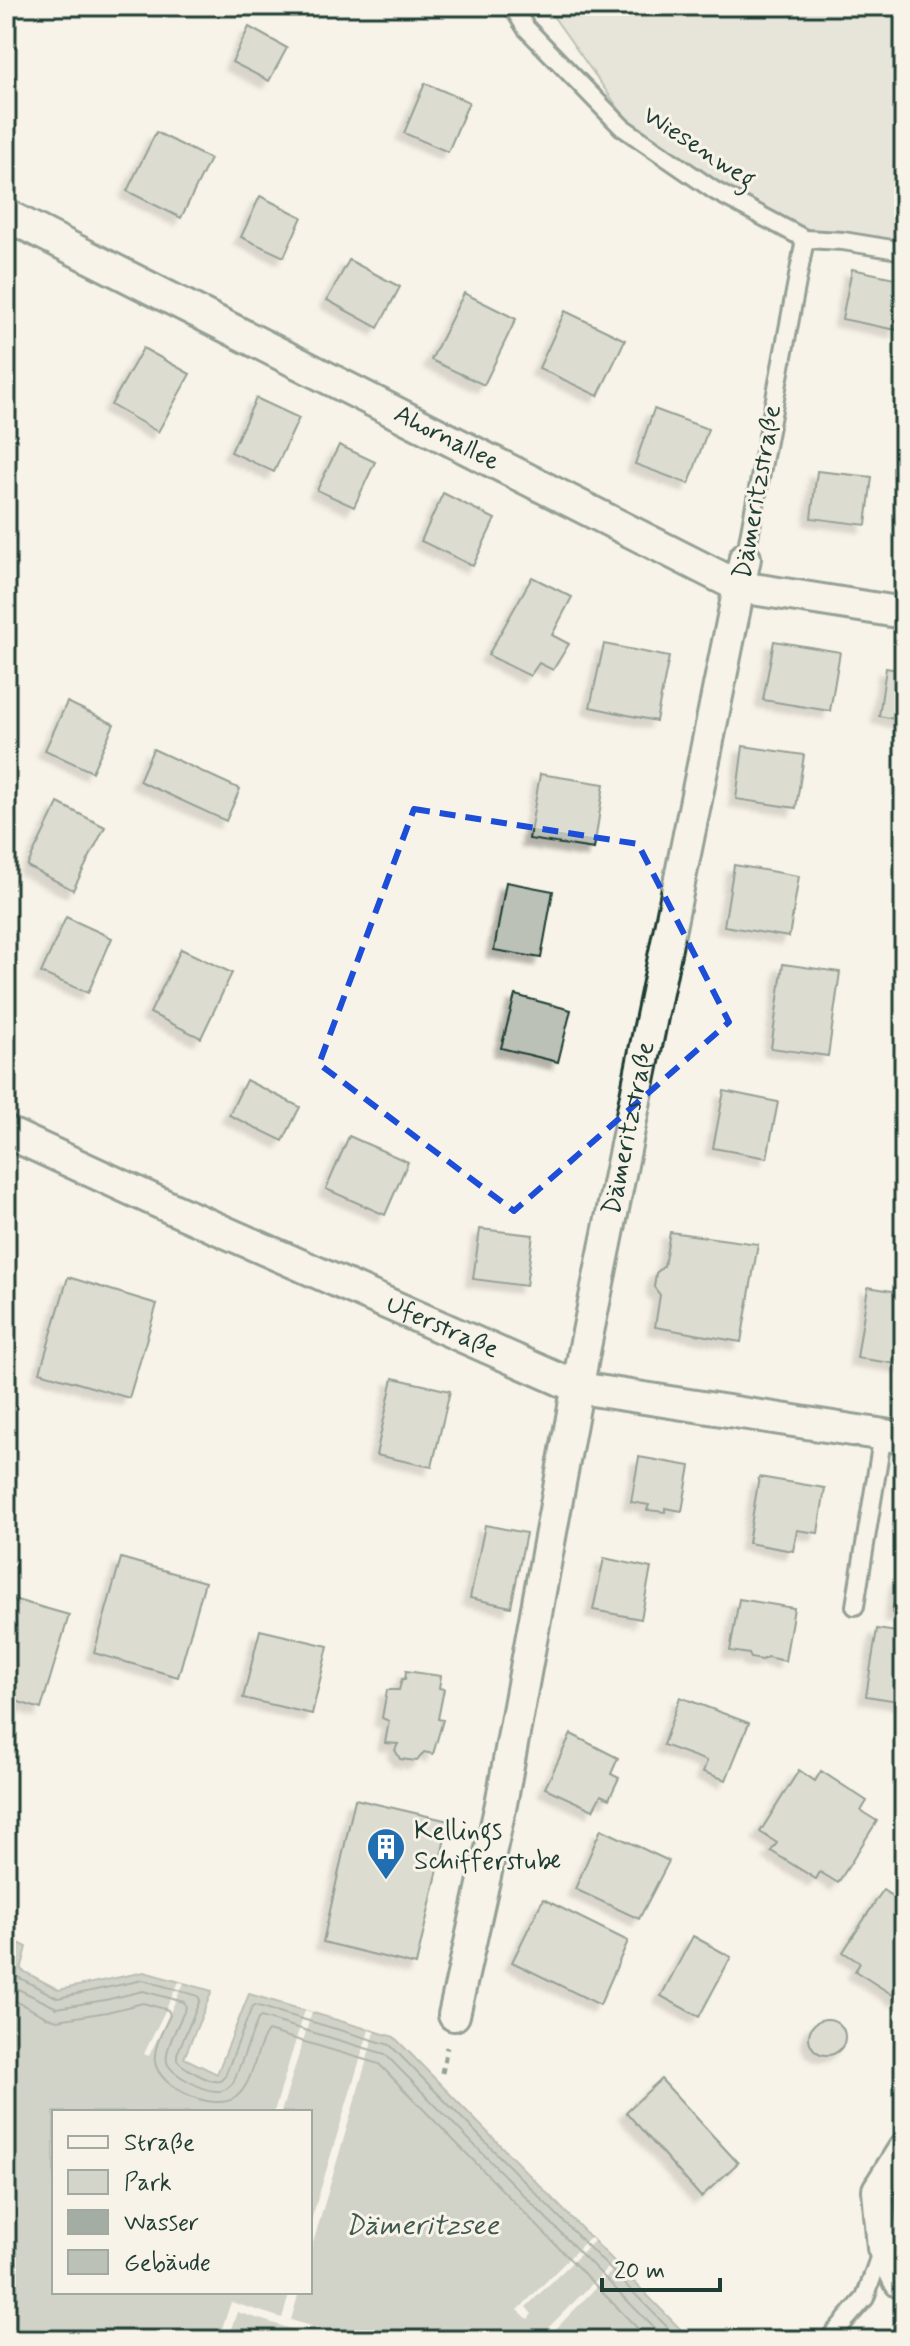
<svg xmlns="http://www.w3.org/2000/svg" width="910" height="2346" font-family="Mynerve,sans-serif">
<defs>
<filter id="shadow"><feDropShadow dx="-7" dy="7" stdDeviation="2" flood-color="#0004"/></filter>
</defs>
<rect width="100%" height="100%" fill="#f7f3e8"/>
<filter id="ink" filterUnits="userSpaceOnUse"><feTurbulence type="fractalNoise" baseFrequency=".0125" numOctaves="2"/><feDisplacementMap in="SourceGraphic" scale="16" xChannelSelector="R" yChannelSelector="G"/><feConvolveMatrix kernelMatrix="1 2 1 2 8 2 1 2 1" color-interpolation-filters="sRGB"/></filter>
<g filter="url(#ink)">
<!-- green -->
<polygon fill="#d3d5ca" stroke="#79897f" stroke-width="2" points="546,6 904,6 904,257 849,245 749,211 629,123"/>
<!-- water -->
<path fill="#a4ada3" stroke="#6f8077" stroke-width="2" fill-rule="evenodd" d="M6 1937 27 1947 21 1970 59 1990 144 1972 212 1991 184 2058 217 2074 249 1994 394 2037 691 2340H6ZM54 2112H310V2292H54Z"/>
<!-- pier -->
<g fill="#f7f3e8">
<polygon points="179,1982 184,1983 149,2056 144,2054"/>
<polygon points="305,2010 312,2012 281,2112 274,2112"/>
<polygon points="369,2030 375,2032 310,2253 310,2224"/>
<polygon points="590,2237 594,2241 526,2307 532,2314 528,2319 518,2310"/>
<polygon points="614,2262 618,2265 547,2338 548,2340 536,2340"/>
<polygon points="290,2292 299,2292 291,2320 354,2340 327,2340 237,2312 227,2340 218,2340 231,2302 282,2318"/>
</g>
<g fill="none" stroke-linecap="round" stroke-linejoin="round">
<!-- shore -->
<g stroke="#546a60" stroke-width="2">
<path d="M6 1946 16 1952 13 1969 16 1976 58 1998 143 1980 198 1996 200 2000 177 2054V2060C182 2067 211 2084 220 2081 222 2080 223 2078 225 2076L252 2007 255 2005 390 2045 680 2340"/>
<path d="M6 1980 14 1987 57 2008 105 2000 143 1991 184 2002 186 2007C181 2020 164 2049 167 2062 170 2074 204 2091 216 2091 224 2092 228 2088 233 2083L258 2019 261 2017 385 2054 666 2340"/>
<path d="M6 1996 46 2017 58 2020 107 2012 143 2003 168 2010 170 2015C164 2029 153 2046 155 2062 159 2088 214 2113 236 2097 255 2082 254 2049 268 2031L379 2064 649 2340"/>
</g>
</g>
<!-- building -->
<g fill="#bbc1b6" stroke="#1f3d34" stroke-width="2" filter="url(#shadow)">
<polygon points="249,27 287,48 269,81 232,62"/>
<polygon points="425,83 469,102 448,152 404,133"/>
<polygon points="156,132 210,159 181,218 127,191"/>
<polygon points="260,196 302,217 284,257 241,237"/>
<polygon points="349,260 400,287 378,328 327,300"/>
<polygon points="852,269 904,280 904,291 896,330 842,319"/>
<polygon points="464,293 516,319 484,385 431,360"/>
<polygon points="565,311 625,340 598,396 539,368"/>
<polygon points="143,348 190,374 158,432 111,405"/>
<polygon points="256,398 299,418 274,472 231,452"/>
<polygon points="654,409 708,429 689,484 635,464"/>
<polygon points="339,445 375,462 354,507 317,490"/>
<polygon points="817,471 872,477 866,525 811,518"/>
<polygon points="443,493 495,519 473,566 421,541"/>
<polygon points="532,577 572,597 552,635 569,644 553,670 539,663 530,676 488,655"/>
<polygon points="774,641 840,652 830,711 763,700"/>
<polygon points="604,644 669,657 656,721 590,707"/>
<polygon points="886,668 904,671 904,721 879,716"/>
<polygon points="67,702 114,724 92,772 45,750"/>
<polygon points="743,746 804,755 796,808 736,799"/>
<polygon points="153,749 240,789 226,821 139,781"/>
<polygon points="540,774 604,784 594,849 529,839"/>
<polygon points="58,803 105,827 73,890 27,866"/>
<polygon points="734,865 799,876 789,937 724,926"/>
<polygon points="506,882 553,891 541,958 494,950"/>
<polygon points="66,917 112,938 88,993 41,973"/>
<polygon points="181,949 232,973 201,1038 150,1013"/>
<polygon points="783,964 840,972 828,1056 771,1048"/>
<polygon points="515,995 571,1010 558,1062 501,1048"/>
<polygon points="246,1080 300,1107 283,1141 229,1115"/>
<polygon points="724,1091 778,1102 767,1158 713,1148"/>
<polygon points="349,1136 408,1162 385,1215 326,1189"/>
<polygon points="480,1229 533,1235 526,1286 473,1279"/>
<polygon points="670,1232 758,1244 741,1342 655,1327 660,1295 654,1287 656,1273 664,1266"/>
<polygon points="68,1277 157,1304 129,1398 40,1372"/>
<polygon points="868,1287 904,1293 904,1365 857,1358"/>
<polygon points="393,1378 450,1391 432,1467 376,1455"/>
<polygon points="639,1457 690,1466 682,1511 665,1508 665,1512 647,1510 649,1505 631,1502"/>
<polygon points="759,1477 825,1488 818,1533 797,1530 793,1551 748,1543"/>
<polygon points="485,1525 526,1533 511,1607 470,1598"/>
<polygon points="121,1558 205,1582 178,1677 94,1653"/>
<polygon points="604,1558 651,1568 641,1619 593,1610"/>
<polygon points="898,1578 904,1579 904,1615 892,1613"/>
<polygon points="6,1597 69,1615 41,1709 6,1698"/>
<polygon points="739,1599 794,1608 785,1661 767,1657 762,1660 751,1658 749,1654 730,1651"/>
<polygon points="877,1629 904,1633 904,1702 866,1696"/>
<polygon points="260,1630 328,1646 312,1714 243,1698"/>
<polygon points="406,1671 441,1676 439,1688 444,1689 438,1719 443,1720 433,1754 424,1752 417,1761 400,1759 395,1750 398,1744 385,1743 389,1721 382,1718 387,1690 399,1690 402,1679 405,1679"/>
<polygon points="680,1697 749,1723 726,1780 703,1772 707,1761 663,1745"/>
<polygon points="571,1734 618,1758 611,1774 619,1778 609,1799 601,1795 593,1810 545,1788"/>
<polygon points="799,1770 815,1781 821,1771 867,1801 861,1811 877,1821 838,1883 820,1872 816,1879 771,1851 777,1843 760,1832"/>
<polygon points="355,1799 449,1821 416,1965 323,1942"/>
<polygon points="601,1829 669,1861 639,1919 575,1889"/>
<polygon points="883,1890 898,1900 904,1892 904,1993 899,1999 855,1971 860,1963 843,1952"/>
<polygon points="543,1899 628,1941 600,2005 512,1962"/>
<polygon points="693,1936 731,1957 699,2017 661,1996"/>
<circle cx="827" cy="2037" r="18"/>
<polygon points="661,2079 738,2163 701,2197 626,2112"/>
</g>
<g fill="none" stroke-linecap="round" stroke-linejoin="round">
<!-- lane casing -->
<g stroke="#1f3d34" stroke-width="22">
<g id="lane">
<polyline points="512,6 526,28 622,127 715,191 805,239 843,241 904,251"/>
<polyline points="745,558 805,239"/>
<polyline points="855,1606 883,1434"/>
<polyline points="828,2340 865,2298 882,2249"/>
</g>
</g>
<!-- street casing -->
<g stroke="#1f3d34" stroke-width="36">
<g id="street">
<path id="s1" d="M6 215 740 587 904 613"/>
<path id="s2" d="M6 1132 173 1209 579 1388 904 1438"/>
<path id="s3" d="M454 2015 501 1804 585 1347 745 558"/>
<polyline points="904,2149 878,2190 883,2248 900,2282 904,2284"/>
</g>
</g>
<!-- path -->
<polyline stroke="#1f3d34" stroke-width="5" stroke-dasharray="6 6" stroke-linecap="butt" points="442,2073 447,2047"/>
<!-- lane -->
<use href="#lane" stroke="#f7f3e8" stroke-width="16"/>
<!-- street -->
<use href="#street" stroke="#f7f3e8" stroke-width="30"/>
</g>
</g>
<!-- marked area -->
<path d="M0 0H910V2346H0ZM414 809 638 844 729 1022 514 1211 319 1064Z" fill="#f7f3e8" fill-opacity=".55" fill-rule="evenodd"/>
<path fill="none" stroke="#1d4ed8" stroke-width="6" stroke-dasharray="16 10" stroke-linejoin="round" d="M414 809 638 844 729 1022 514 1211 319 1064Z"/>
<!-- icons -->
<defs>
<g id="building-pin" transform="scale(2)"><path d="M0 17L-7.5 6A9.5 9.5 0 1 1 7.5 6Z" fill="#1f6fb2" stroke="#f7f3e8"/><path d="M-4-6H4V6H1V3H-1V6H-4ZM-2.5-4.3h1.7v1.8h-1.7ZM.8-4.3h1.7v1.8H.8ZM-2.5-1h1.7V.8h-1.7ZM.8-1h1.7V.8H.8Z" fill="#fff"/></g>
</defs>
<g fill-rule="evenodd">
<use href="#building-pin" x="386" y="1847"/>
</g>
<g text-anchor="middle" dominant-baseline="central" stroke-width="6" stroke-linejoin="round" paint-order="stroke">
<!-- street labels -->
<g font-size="26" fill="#1f3d34" stroke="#f7f3e8">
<text transform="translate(699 148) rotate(33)">Wiesenweg</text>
<text stroke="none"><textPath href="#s1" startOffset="494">Ahornallee</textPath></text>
<text transform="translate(758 492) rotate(-80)">Dämeritzstraße</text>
<text stroke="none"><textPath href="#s3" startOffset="904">Dämeritzstraße</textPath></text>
<text stroke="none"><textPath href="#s2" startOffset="478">Uferstraße</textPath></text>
</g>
<!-- poi labels -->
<g font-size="26" fill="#1f3d34" stroke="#f7f3e8" text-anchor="start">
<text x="414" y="1832">Kellings<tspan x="414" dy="30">Schifferstube</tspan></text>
</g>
<!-- water labels -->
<g font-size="28" font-style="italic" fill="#405950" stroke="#f7f3e8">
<text x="422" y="2226">Dämeritzsee</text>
</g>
</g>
<!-- margin -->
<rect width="910" height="2346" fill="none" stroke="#f7f3e8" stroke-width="32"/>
<rect x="16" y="16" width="878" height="2314" fill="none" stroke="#1f3d34" stroke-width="3" filter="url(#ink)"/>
<!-- legend -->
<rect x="52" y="2110" width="260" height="184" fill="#f7f3e8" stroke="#a1aaa0" stroke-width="2"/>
<rect x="68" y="2136" width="40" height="12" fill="#f7f3e8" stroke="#a1aaa0" stroke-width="2"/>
<text x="124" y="2150" font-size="24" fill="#1f3d34">Straße</text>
<rect x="68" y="2170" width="40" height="24" fill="#d3d5ca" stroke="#a1aaa0" stroke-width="2"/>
<text x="124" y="2190" font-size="24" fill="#1f3d34">Park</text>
<rect x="68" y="2210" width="40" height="24" fill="#a4ada3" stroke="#a1aaa0" stroke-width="2"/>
<text x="124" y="2230" font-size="24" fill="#1f3d34">Wasser</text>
<rect x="68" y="2250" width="40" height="24" fill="#bbc1b6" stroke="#a1aaa0" stroke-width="2"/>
<text x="124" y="2270" font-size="24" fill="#1f3d34">Gebäude</text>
<!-- scale -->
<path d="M602 2278v12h118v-12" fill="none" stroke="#1f3d34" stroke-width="4"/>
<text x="614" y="2278" font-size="24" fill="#1f3d34" stroke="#f7f3e8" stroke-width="6" paint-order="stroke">20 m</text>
</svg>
